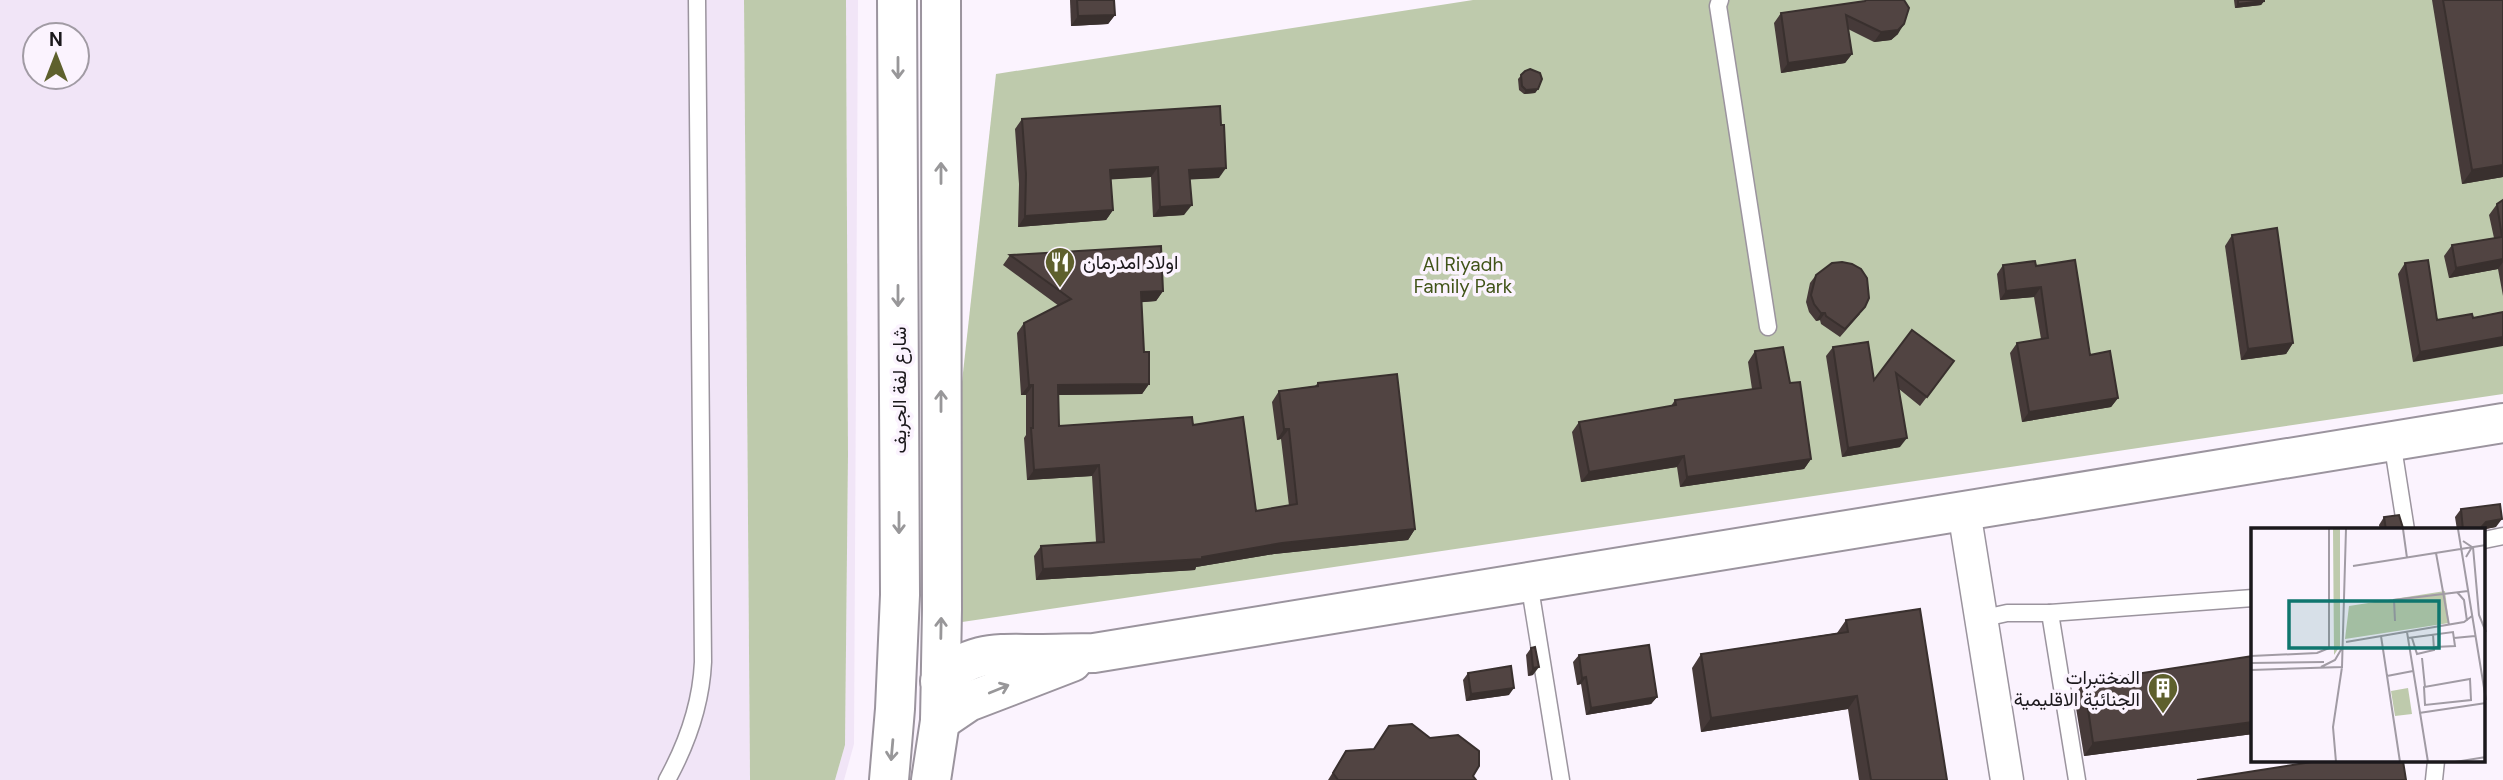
<svg xmlns="http://www.w3.org/2000/svg" width="2503" height="780" font-family="'DM Sans',Vazirmatn,sans-serif">
<rect width="100%" height="100%" fill="#fbf3fe"/>
<!-- built -->
<g fill="#f1e5f7" fill-rule="evenodd">
<path d="M0 0H744L750 780H0ZM35 35H77V77H35Z"/>
<polygon points="846,0 858,0 854,744 844,780 835,780 845,745 848,455"/>
</g>
<!-- green -->
<g fill="#becaac">
<polygon points="744,0 846,0 848,455 845,745 835,780 750,780"/>
<polygon points="1473,0 2503,0 2503,394 935,626 996,74"/>
</g>
<g fill="none" stroke-linecap="round" stroke-linejoin="round">
<!-- service casing -->
<g stroke="#9b949e" stroke-width="19">
<g id="service">
<polyline points="1720,0 1718,6 1768,327"/>
<polyline points="2392,441 2406,530"/>
<polyline points="2484,540 2503,536"/>
<polyline points="1529,582 1561,780"/>
<polyline points="2050,613 2077,780"/>
<polyline points="1980,619 2007,613 2050,613 2253,598"/>
<path d="M667 780C688 742 701 705 703 662L697 0"/>
<polyline points="2434,780 2436,761"/>
</g>
</g>
<!-- minor casing -->
<g stroke="#9b949e" stroke-width="35">
<polyline id="minor" points="1964,511 2007,780"/>
</g>
<!-- tertiary casing -->
<g stroke="#9b949e" stroke-width="42">
<g id="tertiary">
<path d="M940 681C971 650 997 654 1038 654 1056 654 1075 653 1094 653L2503 423"/>
<polyline points="940,721 968,702 1072,662"/>
</g>
</g>
<!-- secondary casing -->
<g stroke="#9b949e" stroke-width="42">
<g id="secondary">
<polyline points="889,780 895,709 900,595 897,0"/>
<polyline points="931,780 940,721 942,609 941,0"/>
</g>
</g>
<!-- service -->
<use href="#service" stroke="#fff" stroke-width="16"/>
<!-- minor -->
<use href="#minor" stroke="#fff" stroke-width="32"/>
<!-- tertiary -->
<use href="#tertiary" stroke="#fff" stroke-width="38"/>
<!-- secondary -->
<use href="#secondary" stroke="#fff" stroke-width="38"/>
</g>
<!-- wall -->
<g fill="#463a39">
<polygon points="1070,0 1114,0 1115,15 1108,24 1071,26"/>
<polygon points="2234,0 2264,0 2264,1 2261,5 2235,8"/>
<polygon points="2432,0 2503,0 2503,177 2462,184"/>
<polygon points="1865,1 1898,34 1891,40 1874,42 1848,29 1852,54 1845,63 1781,73 1774,23 1781,13"/>
<polygon points="1525,71 1538,89 1535,93 1524,94 1519,90 1518,79"/>
<polygon points="1022,119 1219,178 1190,179 1184,215 1153,217 1151,177 1111,179 1113,210 1106,220 1018,227 1019,184 1015,129"/>
<polygon points="2503,200 2503,296 2498,269 2449,278 2444,256 2452,245 2494,238 2489,215 2497,204"/>
<polygon points="2232,235 2293,343 2286,354 2241,360 2225,246"/>
<polygon points="1010,255 1163,291 1156,301 1141,302 1144,352 1149,384 1142,394 1059,395 1059,426 1193,425 1256,511 1289,506 1281,439 1277,440 1272,402 1279,391 1315,386 1318,383 1415,529 1408,540 1274,554 1196,567 1195,570 1036,580 1034,556 1041,546 1096,542 1092,476 1027,480 1024,438 1026,435 1026,395 1021,395 1017,333 1024,323 1059,306 1003,265"/>
<polygon points="2405,263 2437,320 2472,314 2413,362 2398,274"/>
<polygon points="2003,265 2036,266 2090,355 2118,398 2111,407 2022,422 2010,353 2017,343 2041,339 2034,297 2000,300 1997,274"/>
<polygon points="1816,275 1860,314 1840,337 1821,324 1820,320 1816,321 1809,312 1806,302 1810,283"/>
<polygon points="1912,330 1954,361 1920,406 1899,389 1900,447 1842,457 1826,356 1833,347 1874,380"/>
<polygon points="1755,351 1790,383 1811,459 1804,469 1680,487 1677,467 1581,482 1572,432 1579,422 1671,406 1675,400 1752,389 1748,362"/>
<polygon points="2461,509 2496,527 2482,530 2457,530 2455,517"/>
<polygon points="2384,517 2403,528 2404,530 2380,530 2379,525"/>
<polygon points="1846,620 1947,780 1859,780 1848,709 1701,732 1692,668 1701,654 1837,633"/>
<polygon points="1535,647 1533,675 1528,676 1526,655 1531,648"/>
<polygon points="1579,655 1657,697 1651,704 1586,715 1581,684 1577,685 1573,662"/>
<polygon points="2253,656 2253,734 2084,756 2074,696 2084,682"/>
<polygon points="1468,673 1509,695 1466,701 1463,680"/>
<polygon points="1346,751 1473,776 1476,780 1328,780"/>
</g>
<!-- shaded-wall -->
<g fill="#39302e">
<polygon points="2264,1 2261,5 2235,8 2238,4"/>
<polygon points="1115,15 1108,24 1071,26 1078,16"/>
<polygon points="1904,24 1898,34 1891,40 1874,42 1881,32"/>
<polygon points="1852,54 1845,63 1781,73 1788,63"/>
<polygon points="1538,89 1535,93 1524,94 1526,90"/>
<polygon points="2503,165 2503,177 2462,184 2472,170"/>
<polygon points="1158,167 1151,177 1103,180 1110,170"/>
<polygon points="1226,168 1219,178 1182,180 1189,170"/>
<polygon points="1192,205 1184,215 1153,217 1160,207"/>
<polygon points="1113,210 1106,220 1018,227 1025,216"/>
<polygon points="2503,259 2503,262 2498,269 2449,278 2456,268"/>
<polygon points="2041,287 2034,297 2000,300 2006,291"/>
<polygon points="1163,291 1156,301 1133,303 1141,292"/>
<polygon points="1821,313 1825,313 1820,320 1816,321"/>
<polygon points="2503,337 2503,346 2413,362 2420,352"/>
<polygon points="2293,343 2286,354 2241,360 2248,349"/>
<polygon points="1149,384 1142,394 1051,395 1058,385"/>
<polygon points="1029,385 1033,385 1026,395 1021,395"/>
<polygon points="2118,398 2111,407 2022,422 2029,412"/>
<polygon points="1284,429 1289,429 1281,439 1277,440"/>
<polygon points="1907,438 1900,447 1842,457 1848,448"/>
<polygon points="1684,456 1677,467 1581,482 1589,472"/>
<polygon points="1811,459 1804,469 1680,487 1687,477"/>
<polygon points="1099,465 1092,476 1027,480 1034,470"/>
<polygon points="2502,519 2496,527 2478,530 2486,522"/>
<polygon points="1415,529 1408,540 1274,554 1196,567 1195,570 1036,580 1043,569 1202,557 1282,543"/>
<polygon points="1539,667 1533,675 1528,676 1533,668"/>
<polygon points="1586,677 1581,684 1577,685 1582,678"/>
<polygon points="1514,688 1509,695 1466,701 1471,694"/>
<polygon points="1857,696 1848,709 1701,732 1711,718"/>
<polygon points="1657,697 1651,704 1586,715 1591,708"/>
<polygon points="2253,722 2253,734 2084,756 2093,743"/>
</g>
<!-- building -->
<g fill="#514442" stroke="#39302e" stroke-width="2">
<polygon points="1077,0 1114,0 1115,15 1078,16"/>
<polygon points="1866,0 1904,0 1909,8 1904,24 1898,30 1881,32 1846,15 1852,54 1788,63 1781,13 1865,1"/>
<polygon points="2238,0 2264,0 2264,1 2238,4"/>
<polygon points="2443,0 2503,0 2503,165 2472,170"/>
<polygon points="1530,69 1540,73 1542,79 1538,89 1526,90 1522,86 1521,75 1525,71"/>
<polygon points="1220,106 1221,125 1224,125 1226,168 1189,170 1192,205 1160,207 1158,167 1110,170 1113,210 1025,216 1026,174 1022,119"/>
<polygon points="2503,200 2503,259 2456,268 2452,245 2502,237 2497,204"/>
<polygon points="2277,228 2293,343 2248,349 2232,235"/>
<polygon points="1161,246 1163,291 1141,292 1144,352 1149,352 1149,384 1058,385 1059,426 1192,417 1193,425 1243,417 1256,511 1297,504 1289,429 1284,429 1279,391 1318,386 1318,383 1397,374 1415,529 1282,543 1202,557 1202,559 1043,569 1041,546 1104,542 1099,465 1034,470 1031,428 1033,428 1033,385 1029,385 1024,323 1071,299 1010,255"/>
<polygon points="2075,260 2090,355 2110,351 2118,398 2029,412 2017,343 2048,338 2041,287 2006,291 2003,265 2035,261 2036,266"/>
<polygon points="2428,260 2437,320 2472,314 2473,318 2503,312 2503,337 2420,352 2405,263"/>
<polygon points="1842,262 1852,264 1861,269 1867,278 1869,298 1865,307 1845,329 1826,316 1825,313 1821,313 1814,304 1811,295 1816,275 1832,263"/>
<polygon points="1912,330 1954,361 1927,397 1896,373 1907,438 1848,448 1833,347 1868,342 1874,380"/>
<polygon points="1783,347 1790,383 1800,382 1811,459 1687,477 1684,456 1589,472 1579,422 1676,405 1675,400 1761,388 1755,351"/>
<polygon points="2500,504 2502,519 2486,522 2479,530 2463,530 2461,509"/>
<polygon points="2399,515 2403,528 2404,530 2386,530 2384,517"/>
<polygon points="1920,609 1947,780 1871,780 1857,696 1711,718 1701,654 1848,632 1846,620"/>
<polygon points="1649,645 1657,697 1591,708 1586,677 1582,678 1579,655"/>
<polygon points="1535,647 1539,667 1533,668 1531,648"/>
<polygon points="2253,656 2253,722 2093,743 2084,682"/>
<polygon points="1511,666 1514,688 1471,694 1468,673"/>
<polygon points="1412,724 1430,738 1458,735 1479,751 1479,766 1473,776 1476,780 1338,780 1333,773 1346,751 1374,749 1389,726"/>
<polygon points="2318,761 2403,761 2406,780 2197,780"/>
</g>
<!-- one-way arrows -->
<defs><path id="oneway-shaft" d="M-6 0H5M1.5-3L5.5 0L1.5 3" fill="none" stroke-width="1.6" stroke-linecap="round" stroke-linejoin="round" transform="scale(1.75)"/></defs>
<g stroke="#989799">
<use href="#oneway-shaft" transform="translate(898 68) rotate(90)"/>
<use href="#oneway-shaft" transform="translate(941 173) rotate(-90)"/>
<use href="#oneway-shaft" transform="translate(898 296) rotate(90)"/>
<use href="#oneway-shaft" transform="translate(941 401) rotate(-90)"/>
<use href="#oneway-shaft" transform="translate(899 523) rotate(90)"/>
<use href="#oneway-shaft" transform="translate(941 628) rotate(-89)"/>
<use href="#oneway-shaft" transform="translate(999 689) rotate(-22)"/>
<use href="#oneway-shaft" transform="translate(892 750) rotate(95)"/>
</g>
<!-- icons -->
<defs>
<g id="restaurant-pin" transform="scale(1.575)"><path d="M0 17L-7.5 6A9.5 9.5 0 1 1 7.5 6Z" fill="#5e602d" stroke="#fbf3fe"/><path d="M-5-6h1v4h1v-4h1v4h1v-4h1v5L-1.5 .5V6h-2V.5L-5-1ZM5-6V6H3V1.5H1.5Q1.5-4 5-6Z" fill="#fff"/></g>
<g id="building-pin" transform="scale(1.575)"><path d="M0 17L-7.5 6A9.5 9.5 0 1 1 7.5 6Z" fill="#5e602d" stroke="#fbf3fe"/><path d="M-4-6H4V6H1V3H-1V6H-4ZM-2.5-4.3h1.7v1.8h-1.7ZM.8-4.3h1.7v1.8H.8ZM-2.5-1h1.7V.8h-1.7ZM.8-1h1.7V.8H.8Z" fill="#fff"/></g>
</defs>
<g fill-rule="evenodd">
<use href="#restaurant-pin" x="1060" y="262"/>
<use href="#building-pin" x="2163" y="688"/>
</g>
<g text-anchor="middle" dominant-baseline="central" stroke-width="7" stroke-linejoin="round" paint-order="stroke">
<!-- poi labels -->
<g font-size="19" fill="#1b181c" stroke="#fbf3fe" text-anchor="start">
<text x="1083" y="262">اولاد امدرمان</text>
<text x="2140" y="677" text-anchor="end">المختبرات<tspan x="2140" dy="22">الجنائية الاقليمية</tspan></text>
</g>
<!-- park labels -->
<g font-size="19" fill="#415419" stroke="#fbf3fe">
<text x="1463" y="264">Al Riyadh<tspan x="1463" dy="22">Family Park</tspan></text>
</g>
<!-- street labels -->
<g font-size="19" fill="#1b181c" stroke="#fbf3fe">
<text transform="translate(899 390) rotate(-90)">شارع لفة الجريف</text>
</g>
</g>
<!-- overview -->
<g transform="translate(2251 528)">
<rect width="234" height="234" fill="#fbf3fe"/>
<path d="M82 1H89V118L83 127ZM194 63 198 95 94 111 98 78ZM157 160 161 186 144 188 140 163Z" fill="#becaac"/>
<path fill="none" stroke="#a19ba4" stroke-width="2" d="M152 1 156 30M207 1 235 172M212 13 221 19 215 29M222 19 228 87 235 104M185 25 198 97M102 38 235 17M206 64 213 72 216 93M144 93 143 72 217 63M156 104 177 234M130 108 149 234M157 110 202 104 204 118 184 119M161 110 166 126 183 122 182 106M203 110 224 108M95 114 213 94 221 88M0 128 66 125 78 120V1M171 130 174 159M0 135 73 134M70 139 84 132 91 120M0 142 91 139 95 1M136 148 162 143M219 151 220 172 174 177 173 159ZM168 185 235 175M85 234 82 199 91 139M204 234 235 229"/>
<path fill="#0f766e" fill-opacity="0.15" stroke="#0f766e" stroke-width="3.5" d="M38 73H188V120H38Z"/>
<rect width="234" height="234" fill="none" stroke="#1b181c" stroke-width="3.5"/>
</g>
<!-- north arrow -->
<g transform="translate(56 56)"><circle r="33" fill="#fbf3fe" stroke="#a19ba4" stroke-width="2"/>
<path d="M0-5L12 26L0 18L-12 26Z" fill="#5e602d"/>
<text y="-10" font-size="19" font-weight="bold" text-anchor="middle" fill="#1b181c">N</text>
</g>
</svg>
